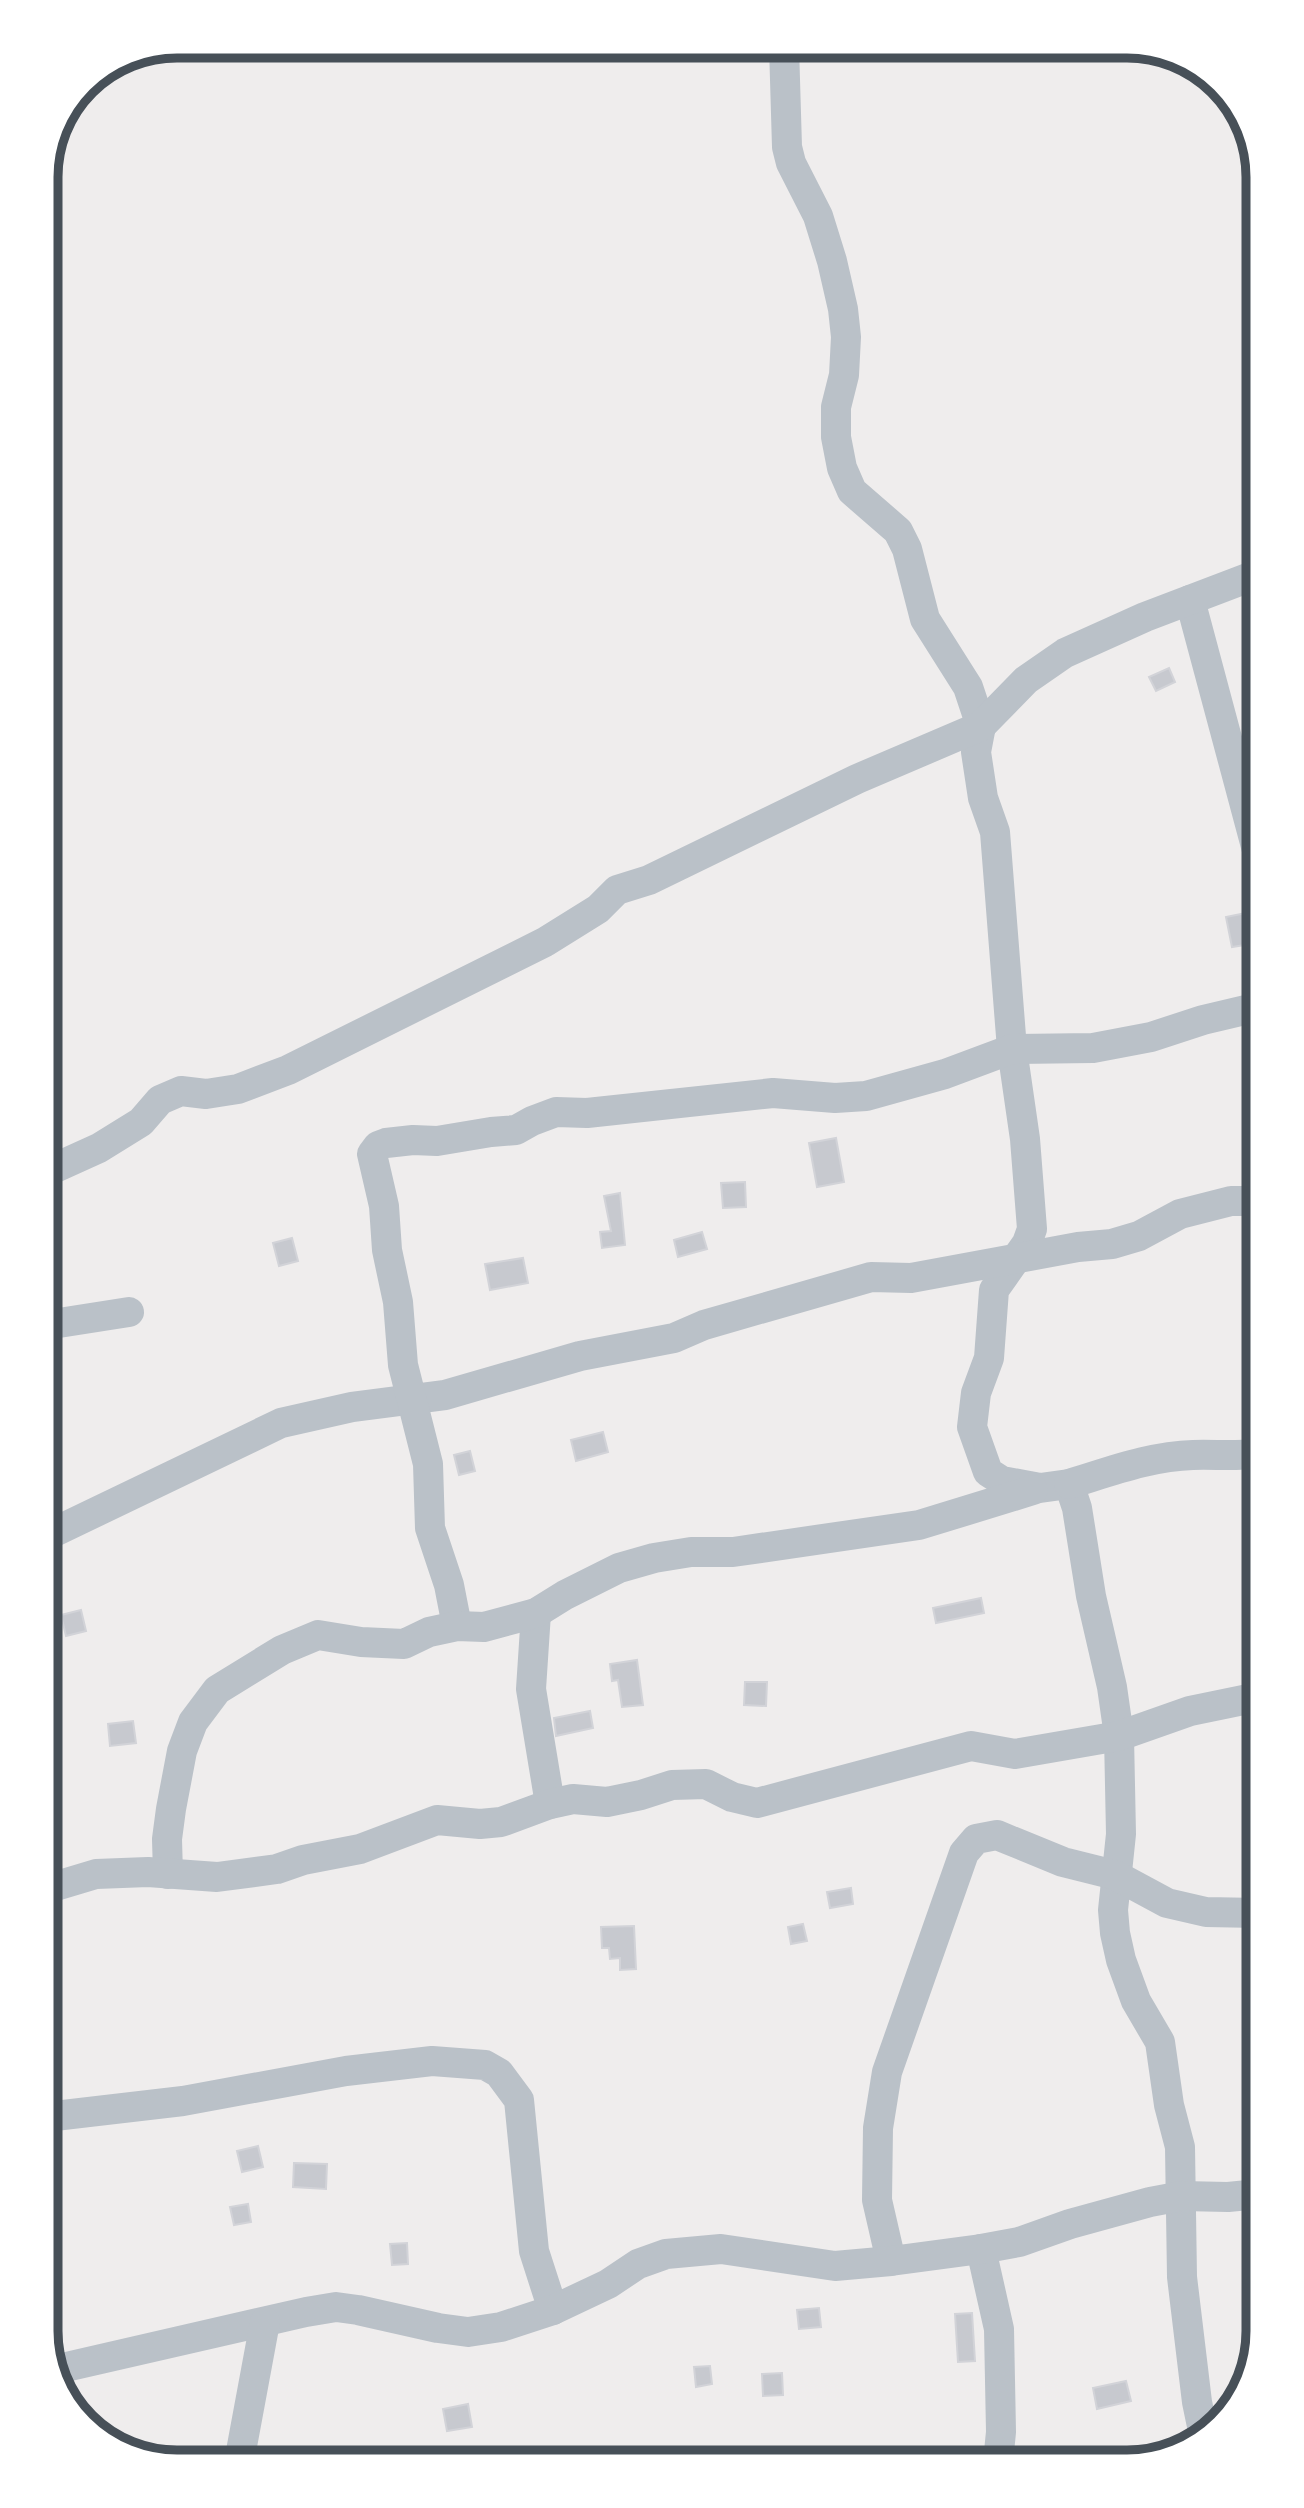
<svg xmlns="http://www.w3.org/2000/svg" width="1304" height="2508" font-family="'DM Sans',sans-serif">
<rect width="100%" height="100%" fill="#efeded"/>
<!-- building -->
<g fill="#c7c9cf" stroke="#d2d3d8" stroke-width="2">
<polygon points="1169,668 1175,682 1156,691 1149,677"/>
<polygon points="1246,913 1251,944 1232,947 1226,917"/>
<polygon points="836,1138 844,1182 817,1187 809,1143"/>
<polygon points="745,1182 746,1207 723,1208 721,1183"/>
<polygon points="620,1193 625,1245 602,1248 600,1232 611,1231 604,1196"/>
<polygon points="702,1232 707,1249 678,1257 674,1240"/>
<polygon points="292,1238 298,1261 279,1266 273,1243"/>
<polygon points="523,1258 528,1283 490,1290 485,1264"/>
<polygon points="603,1432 608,1452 576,1461 571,1440"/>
<polygon points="470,1451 475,1471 459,1475 454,1455"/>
<polygon points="981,1598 984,1613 936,1623 933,1608"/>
<polygon points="81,1610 86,1631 66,1636 61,1615"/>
<polygon points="637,1660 643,1705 622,1707 618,1680 612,1681 610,1664"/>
<polygon points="745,1682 767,1682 766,1706 744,1705"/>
<polygon points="590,1711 593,1728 556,1736 554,1718"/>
<polygon points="133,1721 136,1743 110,1746 108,1724"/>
<polygon points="851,1888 853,1904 830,1908 827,1892"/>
<polygon points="803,1924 807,1941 791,1944 788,1927"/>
<polygon points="634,1926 636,1969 620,1970 620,1958 610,1959 609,1948 602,1948 601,1927"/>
<polygon points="258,2146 263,2167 242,2172 237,2151"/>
<polygon points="294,2163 327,2164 326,2189 293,2187"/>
<polygon points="248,2204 251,2222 234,2225 230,2207"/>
<polygon points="407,2243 408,2264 392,2265 390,2244"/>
<polygon points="819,2308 821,2327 799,2329 797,2310"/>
<polygon points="972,2313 975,2361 958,2362 955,2314"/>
<polygon points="710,2366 712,2384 696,2387 694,2367"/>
<polygon points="782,2373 783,2395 763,2396 762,2374"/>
<polygon points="1126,2381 1131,2401 1097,2409 1093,2388"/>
<polygon points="468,2404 472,2427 447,2431 443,2409"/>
</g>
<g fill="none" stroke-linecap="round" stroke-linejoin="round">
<!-- minor -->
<g stroke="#bac1c8" stroke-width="30">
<polyline points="784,46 787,147 791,163 818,216 832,261 843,309 846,337 844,375 836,407 836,437 842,468 852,491 898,531 907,549 925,619 968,687 981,726 976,752 983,798 995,832 1012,1049 1025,1139 1032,1229 1027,1243 994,1290 989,1358 976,1393 972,1427 988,1472 1002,1481 1040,1488 1069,1484 1077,1508 1091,1596 1112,1687 1119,1736 1121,1834 1113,1910 1115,1933 1121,1960 1136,2001 1160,2042 1169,2105 1180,2147 1182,2277 1197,2402 1203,2431"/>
<polyline points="1190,600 1258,854"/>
<polyline points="46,1172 99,1148 141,1122 160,1100 181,1091 206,1094 238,1089 288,1070 545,942 598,909 617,890 649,880 857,779 981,726 1026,680 1065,653 1145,617 1258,574"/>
<polyline points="46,1325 129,1312"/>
<path d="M1069 1484C1109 1472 1151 1456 1193 1455 1215 1454 1236 1457 1258 1453"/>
<polyline points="46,1536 281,1423 352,1407 445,1395 580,1356 674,1338 704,1325 871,1277 911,1278 1078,1247 1112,1244 1139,1236 1180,1214 1231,1201 1258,1201"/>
<polyline points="536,1613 531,1689 550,1804"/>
<polyline points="457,1626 449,1585 430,1528 428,1464 403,1365 398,1302 387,1250 384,1206 372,1154 378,1146 386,1143 413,1140 437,1141 491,1132 516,1130 532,1121 556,1112 587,1113 773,1093 835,1098 866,1096 945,1074 1012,1049 1093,1048 1151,1037 1203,1020 1258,1007"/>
<polyline points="168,1874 167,1839 171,1809 182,1751 193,1722 217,1690 282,1650 318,1635 361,1642 404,1644 429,1632 457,1626 484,1627 536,1613 565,1595 619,1568 654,1558 691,1552 733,1552 919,1525 1033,1490"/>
<polyline points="46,1889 96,1874 148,1872 217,1877 277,1869 303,1860 360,1849 437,1820 480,1824 501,1822 550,1804 573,1799 607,1802 641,1795 672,1785 706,1784 732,1797 757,1803 971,1746 1015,1754 1119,1736 1190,1711 1258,1697"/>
<polyline points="46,2117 183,2101 346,2071 432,2061 485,2065 499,2073 519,2100 534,2251 553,2310"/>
<polyline points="981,2249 999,2329 1001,2432 998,2462"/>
<polyline points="891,2261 877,2200 878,2128 887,2072 964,1853 976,1839 997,1835 1063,1862 1115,1875 1167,1903 1206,1912 1258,1913"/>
<polyline points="53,2370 306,2312 336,2307 358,2310 438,2328 468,2332 501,2327 553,2310 608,2284 638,2264 666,2254 721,2249 835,2266 891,2261 981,2249 1019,2242 1070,2224 1150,2202 1182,2196 1228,2197 1258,2194"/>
<polyline points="239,2462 265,2322"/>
</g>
</g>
<!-- crop -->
<path d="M0 0H1304V2508H0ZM177 58H1127A119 119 0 0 1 1246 177V2331A119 119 0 0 1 1127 2450H177A119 119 0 0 1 58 2331V177A119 119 0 0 1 177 58Z" fill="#fff" fill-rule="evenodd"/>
<path fill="none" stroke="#475058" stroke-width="9" d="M177 58H1127A119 119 0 0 1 1246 177V2331A119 119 0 0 1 1127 2450H177A119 119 0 0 1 58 2331V177A119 119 0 0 1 177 58Z"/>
</svg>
